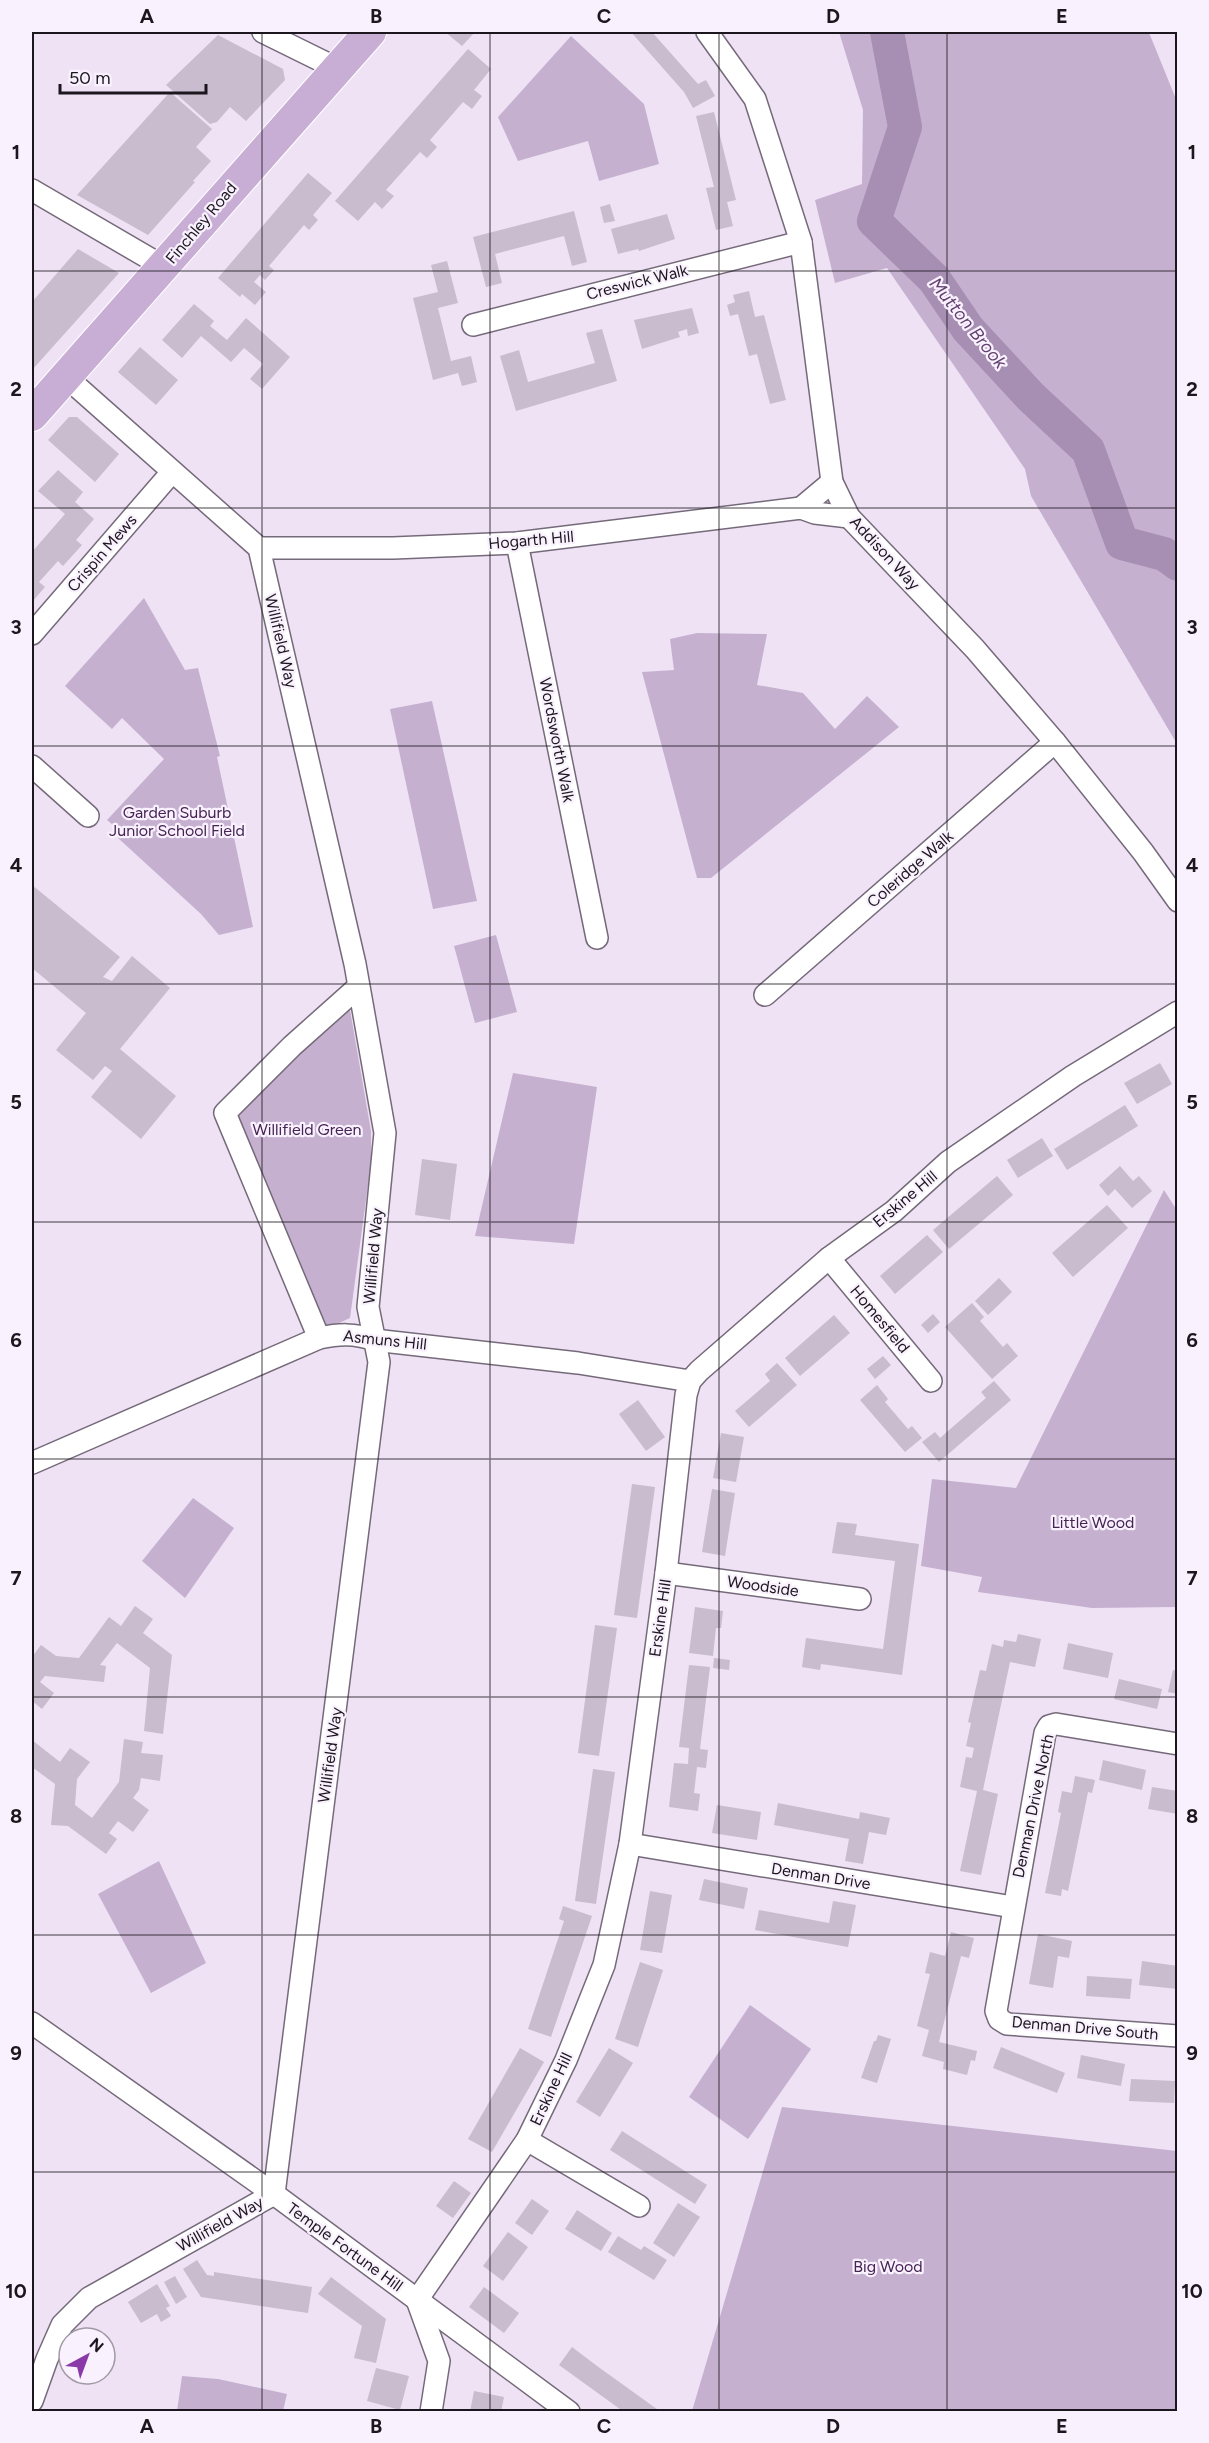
<svg xmlns="http://www.w3.org/2000/svg" width="1209" height="2443" font-family="Figtree,sans-serif">
<rect width="100%" height="100%" fill="#efe2f5"/>
<!-- green -->
<g fill="#c6b0d0">
<polygon points="839,32 1148,32 1150,35 1178,104 1177,744 1031,496 1025,469 887,268 835,283 815,200 862,184 863,110"/>
<polygon points="571,36 644,104 659,164 599,181 588,141 518,161 498,117"/>
<polygon points="144,598 185,670 198,668 220,756 217,757 253,927 219,935 201,914 118,838 120,831 107,820 164,759 122,718 112,729 65,686"/>
<polygon points="697,633 767,634 757,685 803,693 835,729 867,696 899,727 711,878 697,878 642,672 674,670 670,639"/>
<polygon points="432,701 477,901 433,909 390,709"/>
<polygon points="496,935 517,1012 475,1023 454,946"/>
<polygon points="349,1004 371,1131 371,1163 350,1318 326,1329 230,1114"/>
<polygon points="513,1073 597,1087 574,1244 475,1236"/>
<polygon points="1164,1190 1178,1212 1177,1607 1092,1608 978,1592 982,1577 921,1566 932,1479 1016,1488"/>
<polygon points="193,1498 234,1528 185,1598 142,1561"/>
<polygon points="159,1861 206,1963 151,1993 98,1894"/>
<polygon points="750,2005 811,2049 748,2139 689,2097"/>
<polygon points="782,2107 1177,2151 1177,2411 692,2411"/>
<polygon points="182,2376 218,2379 287,2394 283,2411 177,2411"/>
</g>
<g fill="none" stroke-linecap="round" stroke-linejoin="round">
<!-- river -->
<polyline stroke="#a78eb3" stroke-width="34" points="887,32 905,127 874,221 934,279 968,329 1031,397 1088,450 1122,543 1164,554 1178,564"/>
</g>
<!-- building -->
<g fill="#c8bcce">
<polygon points="445,32 475,32 462,46"/>
<polygon points="631,32 652,32 698,84 706,80 715,96 693,108 684,92"/>
<polygon points="218,35 283,69 285,80 246,121 230,107 217,122 210,124 166,85"/>
<polygon points="468,49 491,69 474,90 482,96 472,109 463,102 430,140 437,147 427,158 420,152 386,190 394,196 382,209 375,202 358,221 335,201"/>
<polygon points="170,92 212,129 196,147 211,161 193,181 195,182 148,235 77,195"/>
<polygon points="714,112 736,200 727,202 733,226 716,230 706,188 714,187 696,116"/>
<polygon points="308,173 332,193 313,215 318,220 309,230 304,225 269,266 274,270 265,280 260,275 254,282 266,292 255,305 242,294 240,297 218,278"/>
<polygon points="610,204 615,221 604,223 600,207"/>
<polygon points="574,211 587,262 572,266 564,236 495,254 502,283 486,287 473,237"/>
<polygon points="667,214 675,239 639,251 638,249 618,254 611,229"/>
<polygon points="78,249 119,273 32,370 32,302"/>
<polygon points="447,261 458,303 438,308 451,361 471,356 477,382 462,386 458,373 433,380 413,298 438,292 431,265"/>
<polygon points="749,291 755,317 764,315 786,400 770,404 757,354 749,356 738,314 730,316 727,305 735,302 733,295"/>
<polygon points="194,304 214,321 210,326 227,340 246,318 290,357 262,389 250,379 263,364 244,348 231,362 201,336 182,358 162,340"/>
<polygon points="692,308 699,333 688,336 687,329 678,332 680,337 642,349 634,320"/>
<polygon points="602,329 617,381 516,411 500,356 519,350 528,382 595,363 586,333"/>
<polygon points="140,347 178,380 156,405 118,372"/>
<polygon points="69,417 77,417 119,454 95,482 48,440"/>
<polygon points="58,470 83,492 75,502 94,519 76,540 82,545 63,566 58,561 39,582 45,587 32,602 32,552 65,514 38,491"/>
<polygon points="32,885 120,957 103,977 112,981 132,956 170,988 120,1049 176,1096 141,1139 91,1097 112,1071 105,1066 93,1080 56,1050 86,1013 32,968"/>
<polygon points="1160,1063 1172,1084 1137,1104 1124,1083"/>
<polygon points="1125,1105 1138,1126 1067,1170 1054,1149"/>
<polygon points="1042,1138 1053,1156 1018,1178 1007,1160"/>
<polygon points="422,1159 457,1164 450,1220 415,1215"/>
<polygon points="1120,1166 1133,1181 1139,1176 1152,1191 1132,1208 1115,1189 1108,1196 1099,1185"/>
<polygon points="997,1176 1013,1195 949,1249 933,1230"/>
<polygon points="1107,1205 1128,1228 1073,1277 1052,1253"/>
<polygon points="927,1235 943,1252 895,1294 880,1276"/>
<polygon points="999,1278 1012,1292 988,1315 975,1301"/>
<polygon points="972,1303 984,1317 980,1321 1003,1347 1007,1343 1018,1356 992,1379 945,1327"/>
<polygon points="933,1314 940,1322 928,1333 921,1325"/>
<polygon points="834,1315 850,1333 800,1376 785,1358"/>
<polygon points="883,1356 891,1365 875,1379 867,1369"/>
<polygon points="777,1363 797,1385 749,1427 735,1411 770,1381 765,1374"/>
<polygon points="994,1381 1011,1400 939,1462 922,1442 935,1432 940,1438 986,1398 981,1392"/>
<polygon points="877,1385 888,1399 885,1402 908,1429 912,1426 922,1438 905,1452 860,1400"/>
<polygon points="638,1400 665,1437 646,1451 619,1414"/>
<polygon points="721,1433 744,1437 736,1482 713,1478"/>
<polygon points="632,1484 655,1487 637,1618 614,1615"/>
<polygon points="712,1489 735,1493 725,1556 702,1552"/>
<polygon points="837,1522 857,1524 855,1535 919,1544 902,1675 821,1664 820,1670 802,1667 806,1638 883,1649 895,1561 832,1553"/>
<polygon points="135,1606 153,1619 143,1633 172,1655 163,1734 144,1731 150,1668 117,1643 100,1665 106,1666 104,1682 45,1676 40,1682 54,1693 42,1709 32,1701 32,1657 41,1645 56,1656 79,1658 109,1617 121,1626"/>
<polygon points="695,1607 723,1611 721,1628 716,1628 713,1656 689,1653"/>
<polygon points="595,1625 617,1628 599,1756 578,1753"/>
<polygon points="1018,1634 1041,1639 1035,1667 1010,1662 983,1790 998,1794 981,1875 960,1871 977,1791 960,1787 966,1757 972,1758 974,1748 966,1746 971,1723 968,1722 980,1670 986,1671 992,1644 1003,1647 1004,1640 1016,1642"/>
<polygon points="1068,1643 1113,1653 1108,1678 1063,1669"/>
<polygon points="714,1658 730,1660 729,1670 713,1668"/>
<polygon points="689,1665 710,1667 700,1749 708,1750 706,1768 697,1767 694,1793 700,1794 698,1811 669,1807 674,1763 688,1764 689,1748 679,1747"/>
<polygon points="1173,1670 1178,1671 1178,1694 1168,1692"/>
<polygon points="1119,1679 1162,1689 1157,1709 1114,1699"/>
<polygon points="124,1739 143,1742 141,1753 163,1755 160,1781 141,1778 139,1790 133,1798 149,1810 133,1832 118,1821 109,1833 117,1839 106,1854 68,1826 51,1825 55,1784 32,1767 32,1740 60,1762 70,1748 90,1762 77,1779 75,1805 92,1818 119,1782"/>
<polygon points="1103,1760 1146,1770 1142,1790 1099,1780"/>
<polygon points="593,1769 615,1772 596,1904 575,1901"/>
<polygon points="1075,1776 1095,1780 1092,1793 1088,1792 1068,1891 1062,1889 1061,1896 1045,1893 1061,1813 1058,1812 1062,1791 1072,1793"/>
<polygon points="1152,1787 1178,1791 1178,1814 1148,1809"/>
<polygon points="778,1803 859,1819 860,1812 890,1818 886,1835 869,1832 863,1864 845,1861 849,1839 774,1825"/>
<polygon points="717,1805 761,1812 757,1840 712,1833"/>
<polygon points="704,1879 748,1888 744,1909 699,1900"/>
<polygon points="650,1891 672,1895 662,1953 640,1950"/>
<polygon points="833,1901 856,1905 848,1947 755,1930 759,1910 829,1923"/>
<polygon points="563,1906 592,1916 551,2037 528,2029 564,1921 559,1919"/>
<polygon points="951,1932 974,1938 969,1958 961,1956 939,2042 977,2051 975,2061 971,2060 967,2075 943,2069 944,2062 922,2056 929,2030 917,2026 930,1974 925,1973 930,1952 945,1956"/>
<polygon points="1038,1934 1072,1941 1069,1958 1058,1956 1053,1988 1029,1984"/>
<polygon points="1142,1961 1178,1966 1178,1989 1139,1985"/>
<polygon points="640,1962 663,1970 638,2047 615,2039"/>
<polygon points="1087,1976 1132,1979 1130,1999 1086,1996"/>
<polygon points="878,2035 891,2039 877,2083 861,2078 874,2041 876,2041"/>
<polygon points="1001,2047 1065,2073 1057,2093 993,2068"/>
<polygon points="520,2048 544,2062 492,2152 468,2139"/>
<polygon points="609,2048 633,2063 600,2117 576,2102"/>
<polygon points="1081,2055 1125,2064 1121,2086 1077,2078"/>
<polygon points="1131,2079 1175,2081 1174,2103 1129,2101"/>
<polygon points="622,2131 707,2185 695,2204 610,2150"/>
<polygon points="454,2181 471,2193 453,2218 436,2206"/>
<polygon points="532,2199 549,2211 532,2235 515,2223"/>
<polygon points="678,2203 700,2217 674,2257 653,2243"/>
<polygon points="577,2210 612,2233 601,2251 565,2229"/>
<polygon points="508,2232 528,2247 503,2281 483,2266"/>
<polygon points="618,2236 641,2250 644,2246 667,2260 654,2280 608,2252"/>
<polygon points="197,2260 207,2275 214,2276 214,2272 312,2287 308,2313 201,2297 183,2269"/>
<polygon points="175,2276 187,2297 176,2304 164,2282"/>
<polygon points="331,2277 386,2319 376,2363 354,2358 362,2326 318,2294"/>
<polygon points="157,2284 170,2306 166,2308 171,2316 161,2322 157,2314 141,2323 128,2302"/>
<polygon points="484,2287 519,2313 504,2333 469,2307"/>
<polygon points="572,2347 597,2366 661,2412 624,2412 559,2365"/>
<polygon points="376,2368 409,2376 400,2410 367,2401"/>
<polygon points="474,2391 504,2397 501,2412 470,2412"/>
</g>
<g fill="none" stroke-linecap="round" stroke-linejoin="round">
<!-- minor casing -->
<g stroke="#756a7a" stroke-width="24">
<g id="minor">
<polyline points="263,32 336,68"/>
<polyline points="707,32 755,99 801,242 832,482 849,517 975,649 1055,742 1143,852 1178,901"/>
<polyline points="32,190 164,267"/>
<polyline points="473,325 801,242"/>
<polyline points="801,508 832,482"/>
<polyline points="517,543 597,938"/>
<polyline points="259,548 393,548 517,543 801,508 815,513 849,517"/>
<polyline points="32,634 172,472"/>
<polyline points="32,766 88,816"/>
<polyline points="765,995 1055,742"/>
<polyline points="829,1258 931,1381"/>
<polyline points="319,1338 225,1113 292,1046 357,988"/>
<path d="M32 1463 319 1338C339 1334 354 1333 374 1340L578 1363 690 1381"/>
<polyline points="666,1573 860,1599"/>
<polyline points="1178,1744 1056,1724 1049,1726 1045,1733 996,2011 999,2019 1007,2024 1178,2036"/>
<polyline points="630,1844 1013,1907"/>
<polyline points="32,2023 274,2194 569,2412"/>
<polyline points="527,2140 639,2206"/>
<polyline points="32,2401 47,2359 62,2325 89,2298 274,2194 379,1362 368,1307 385,1133 355,964 259,548 65,376"/>
<polyline points="431,2412 439,2361 417,2300 527,2140 566,2060 604,1965 630,1844 666,1573 686,1395 690,1381 699,1371 829,1258 894,1211 948,1162 1073,1076 1178,1012"/>
</g>
</g>
<!-- primary casing -->
<g stroke="#fff" stroke-width="34">
<polyline id="primary" points="32,415 370,32"/>
</g>
<!-- minor -->
<use href="#minor" stroke="#fff" stroke-width="21"/>
<!-- primary -->
<use href="#primary" stroke="#c8aed4" stroke-width="32"/>
</g>
<!-- grid -->
<path fill="none" stroke="#1c171e" stroke-width="1.5" stroke-opacity="0.55" d="M262 32V2412M490 32V2412M719 32V2412M947 32V2412M32 271H1178M32 508H1178M32 746H1178M32 984H1178M32 1222H1178M32 1459H1178M32 1697H1178M32 1935H1178M32 2172H1178"/>
<g text-anchor="middle" dominant-baseline="central" stroke-width="4.5" stroke-linejoin="round" paint-order="stroke">
<!-- street labels -->
<g font-size="16" fill="#1c171e" stroke="#f9f1fd">
<text transform="translate(201 223) rotate(-50)">Finchley Road</text>
<text transform="translate(637 282) rotate(-14)">Creswick Walk</text>
<text transform="translate(531 540) rotate(-5)">Hogarth Hill</text>
<text transform="translate(102 553) rotate(-49)">Crispin Mews</text>
<text transform="translate(885 553) rotate(47)">Addison Way</text>
<text transform="translate(281 641) rotate(77)">Willifield Way</text>
<text transform="translate(557 740) rotate(79)">Wordsworth Walk</text>
<text transform="translate(910 869) rotate(-41)">Coleridge Walk</text>
<text transform="translate(905 1199) rotate(-40)">Erskine Hill</text>
<text transform="translate(373 1256) rotate(-85)">Willifield Way</text>
<text transform="translate(880 1319) rotate(50)">Homesfield</text>
<text transform="translate(385 1340) rotate(6)">Asmuns Hill</text>
<text transform="translate(763 1586) rotate(8)">Woodside</text>
<text transform="translate(660 1618) rotate(-82)">Erskine Hill</text>
<text transform="translate(330 1755) rotate(-82)">Willifield Way</text>
<text transform="translate(1033 1806) rotate(-78)">Denman Drive North</text>
<text transform="translate(821 1876) rotate(9)">Denman Drive</text>
<text transform="translate(1085 2028) rotate(5)">Denman Drive South</text>
<text transform="translate(551 2089) rotate(-65)">Erskine Hill</text>
<text transform="translate(220 2224) rotate(-29)">Willifield Way</text>
<text transform="translate(345 2247) rotate(36)">Temple Fortune Hill</text>
</g>
<!-- park labels -->
<g font-size="16" fill="#452353" stroke="#f9f1fd">
<text x="177" y="812">Garden Suburb<tspan x="177" dy="18">Junior School Field</tspan></text>
<text x="307" y="1129">Willifield Green</text>
<text x="1093" y="1522">Little Wood</text>
<text x="888" y="2266">Big Wood</text>
</g>
<!-- water labels -->
<g font-size="18" font-style="italic" fill="#623f70" stroke="#f9f1fd">
<text transform="translate(968 323) rotate(51)">Mutton Brook</text>
</g>
</g>
<!-- border -->
<rect width="1209" height="2443" fill="none" stroke="#f9f1fd" stroke-width="66"/>
<!-- north arrow -->
<g transform="translate(87 2356) rotate(41)"><circle r="28" fill="#f9f1fd" stroke="#a19aa4" stroke-width="1.5"/>
<path d="M0-4.5L10 22L0 15L-10 22Z" fill="#8a39a8"/>
<text y="-9" font-size="16" font-weight="bold" text-anchor="middle" fill="#1c171e">N</text>
</g>
<!-- scale -->
<path d="M60 84v9h146v-9" fill="none" stroke="#1c171e" stroke-width="3"/>
<text x="69" y="84" font-size="18" fill="#1c171e" stroke="#f9f1fd" stroke-width="4.5" paint-order="stroke">50 m</text>
<rect x="33" y="33" width="1143" height="2377" fill="none" stroke="#1c171e" stroke-width="2"/>
<g font-size="20" text-anchor="middle" font-weight="bold" fill="#1c171e">
<text x="147" y="23">A</text>
<text x="376" y="23">B</text>
<text x="604" y="23">C</text>
<text x="833" y="23">D</text>
<text x="1062" y="23">E</text>
<text x="16" y="159">1</text>
<text x="1192" y="159">1</text>
<text x="16" y="396">2</text>
<text x="1192" y="396">2</text>
<text x="16" y="634">3</text>
<text x="1192" y="634">3</text>
<text x="16" y="872">4</text>
<text x="1192" y="872">4</text>
<text x="16" y="1109">5</text>
<text x="1192" y="1109">5</text>
<text x="16" y="1347">6</text>
<text x="1192" y="1347">6</text>
<text x="16" y="1585">7</text>
<text x="1192" y="1585">7</text>
<text x="16" y="1823">8</text>
<text x="1192" y="1823">8</text>
<text x="16" y="2060">9</text>
<text x="1192" y="2060">9</text>
<text x="16" y="2298">10</text>
<text x="1192" y="2298">10</text>
<text x="147" y="2433">A</text>
<text x="376" y="2433">B</text>
<text x="604" y="2433">C</text>
<text x="833" y="2433">D</text>
<text x="1062" y="2433">E</text>
</g>
</svg>
